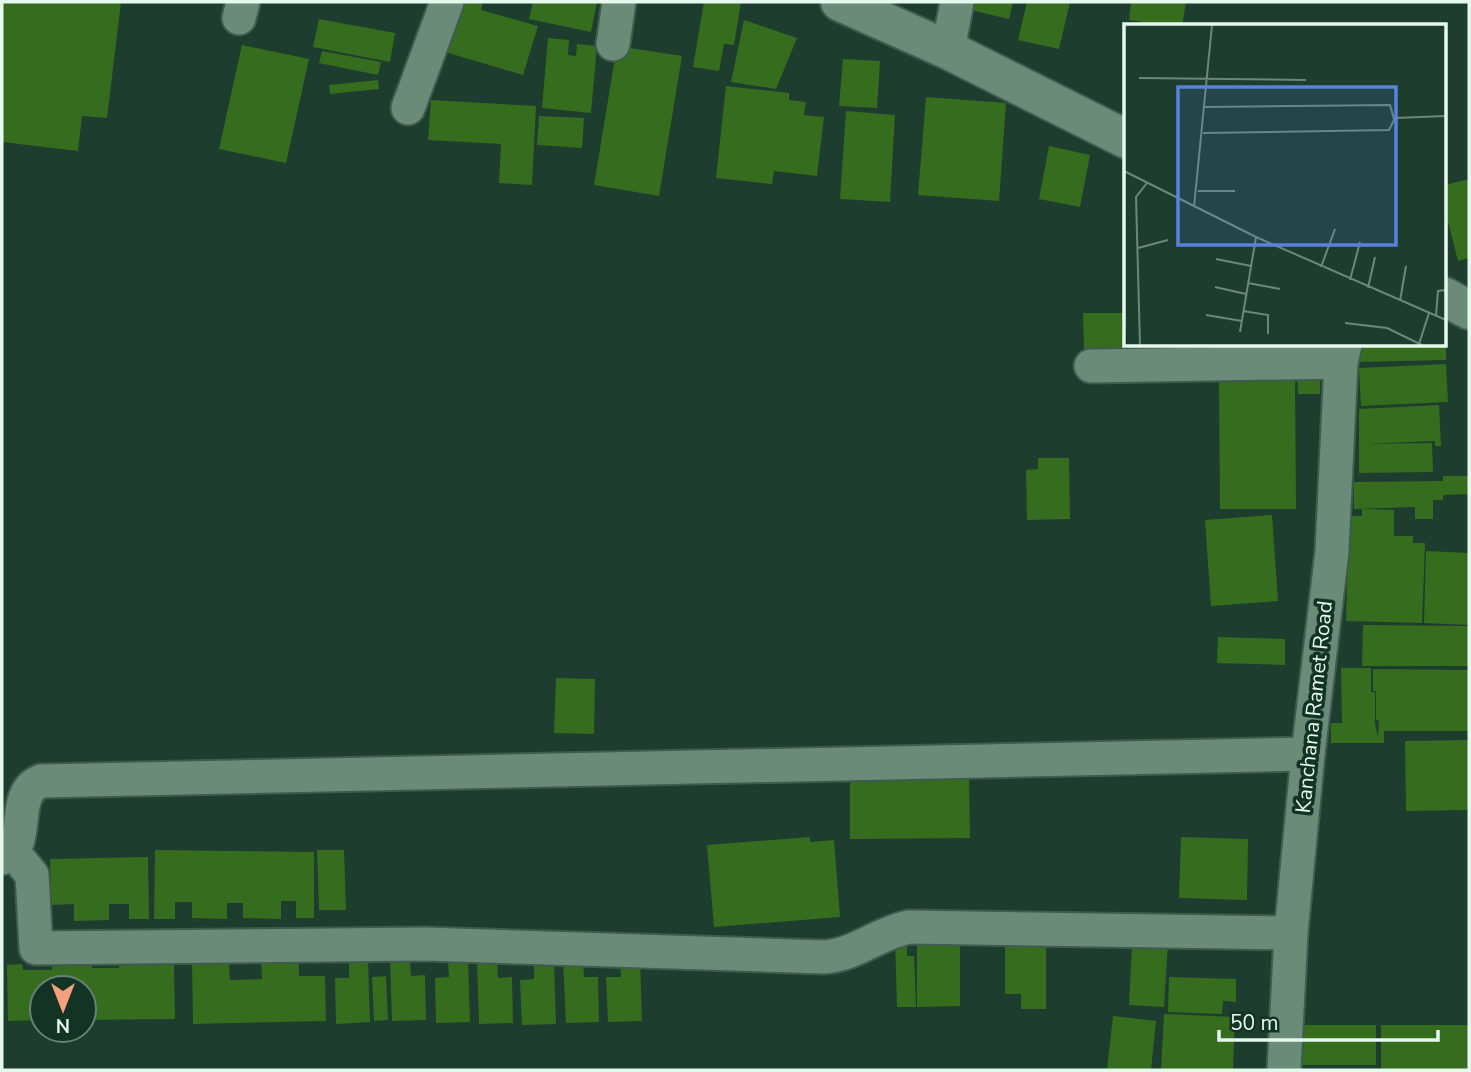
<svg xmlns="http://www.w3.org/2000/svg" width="1471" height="1072" font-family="'Nunito Sans',sans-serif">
<rect width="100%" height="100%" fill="#1d3d2e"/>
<!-- building -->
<g fill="#366c1e">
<polygon points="2,2 121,2 107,118 82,116 78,151 2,142"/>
<polygon points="457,2 483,2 481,10 538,26 523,75 442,51"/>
<polygon points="533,2 597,2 591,32 529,19"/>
<polygon points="704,2 741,2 734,45 724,44 719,71 693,67"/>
<polygon points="972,2 1013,2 1009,19 970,10"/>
<polygon points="1027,2 1070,2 1059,49 1018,40"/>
<polygon points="1131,2 1186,2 1182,26 1142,26 1142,22 1129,20"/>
<polygon points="319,19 395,33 390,62 313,47"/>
<polygon points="744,20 797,38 776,89 731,82"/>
<polygon points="548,38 569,40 568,55 576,56 577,44 597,46 591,113 542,108"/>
<polygon points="242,45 309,59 286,163 219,149"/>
<polygon points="617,46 682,56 659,196 594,185"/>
<polygon points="322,51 381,62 378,75 319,63"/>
<polygon points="843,59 880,61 877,108 839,106"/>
<polygon points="378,80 379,89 330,94 329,85"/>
<polygon points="726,86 789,93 789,100 806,102 804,115 824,117 817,176 774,171 772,184 716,178"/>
<polygon points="926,97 1006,103 999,201 918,195"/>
<polygon points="431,100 536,106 532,185 499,183 501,144 428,140"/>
<polygon points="846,111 895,115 890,202 840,199"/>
<polygon points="539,116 584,118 582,148 537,145"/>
<polygon points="1049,146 1090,155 1080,207 1039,199"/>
<polygon points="1469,179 1469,258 1458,261 1445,210 1445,185"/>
<polygon points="1083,313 1125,313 1125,351 1084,351"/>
<polygon points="1355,345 1446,345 1446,360 1356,362"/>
<polygon points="1446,364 1448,402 1361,406 1359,368"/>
<polygon points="1297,373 1320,373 1320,394 1298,394"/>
<polygon points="1295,377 1296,509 1220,509 1219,378"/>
<polygon points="1439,405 1441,446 1435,446 1435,441 1363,444 1432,443 1433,472 1359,473 1359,409"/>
<polygon points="1038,458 1069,458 1070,519 1027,520 1026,470 1038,469"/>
<polygon points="1443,476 1469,476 1469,494 1443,495 1443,500 1433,500 1433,519 1415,519 1415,507 1354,509 1354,482 1443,481"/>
<polygon points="1362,509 1394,510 1394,536 1413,536 1413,543 1425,543 1422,623 1346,621 1349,516 1362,516"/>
<polygon points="1272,515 1278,601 1211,606 1205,520"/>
<polygon points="1426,551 1469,553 1469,625 1424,623"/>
<polygon points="1363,625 1469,626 1469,666 1362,666"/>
<polygon points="1218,637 1285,639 1285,665 1217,663"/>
<polygon points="1341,668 1371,668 1371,692 1375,692 1375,724 1378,737 1379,720 1376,720 1376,691 1373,691 1373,669 1469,670 1469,731 1384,731 1384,743 1331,743 1331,723 1342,723"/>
<polygon points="556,678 595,679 594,734 554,733"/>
<polygon points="1469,740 1469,810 1406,811 1405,741"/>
<polygon points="969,773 970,838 850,839 850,774"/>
<polygon points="810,837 810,842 834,840 840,917 714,927 707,845"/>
<polygon points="1181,837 1248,839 1247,900 1179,898"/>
<polygon points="155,850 314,852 314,918 296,918 296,901 281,901 281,919 243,918 243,903 227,903 227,919 192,918 192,902 175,902 175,919 154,919"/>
<polygon points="317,850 344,850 346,910 319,910"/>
<polygon points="148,857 149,919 129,919 129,904 109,904 109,920 74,921 74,904 51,905 50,859"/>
<polygon points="917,936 960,936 960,1006 917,1007"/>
<polygon points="895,938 907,938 907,956 914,956 916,1007 897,1007"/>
<polygon points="1005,942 1046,942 1046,1009 1021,1009 1021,994 1005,994"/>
<polygon points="1147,942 1168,943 1164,1007 1129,1005 1132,947 1147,948"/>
<polygon points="163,959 163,965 174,965 175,1019 84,1020 84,988 42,988 42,1020 8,1021 7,965 22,964 23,970 52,970 52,961 92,961 92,968 119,968 119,960"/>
<polygon points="299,959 299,976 325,976 326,1021 193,1024 192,962 229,962 230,980 262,979 261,960"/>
<polygon points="390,959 410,959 411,976 425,975 426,1020 392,1021"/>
<polygon points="640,959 642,1021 608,1022 606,977 621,977 620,960"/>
<polygon points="368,960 370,1022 336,1024 335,978 349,978 349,961"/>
<polygon points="448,960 468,960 470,1022 436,1023 435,978 449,977"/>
<polygon points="583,960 584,977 598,977 599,1022 566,1023 563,961"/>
<polygon points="497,961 498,978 512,977 513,1023 479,1024 477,962"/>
<polygon points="534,962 554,962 556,1024 522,1025 520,980 534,979"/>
<polygon points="386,976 388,1020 374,1021 372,977"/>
<polygon points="1169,977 1236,979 1236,1002 1223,1001 1222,1014 1168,1012"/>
<polygon points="1164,1014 1235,1017 1233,1070 1161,1070"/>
<polygon points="1113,1016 1156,1021 1151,1070 1107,1070"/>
<rect x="1300" y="1025" width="76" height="40"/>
<rect x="1381" y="1025" width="88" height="45"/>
</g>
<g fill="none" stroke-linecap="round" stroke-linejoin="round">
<!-- street casing -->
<g stroke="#3e5b4e" stroke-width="37">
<g id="street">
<polyline points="239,18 243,2"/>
<polyline points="613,44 619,2"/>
<polyline points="948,50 957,2"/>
<polyline points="408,108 447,2"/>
<polyline points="1091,366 1341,362"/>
<path d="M13 852 32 875 36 948 425 944 824 957C856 955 878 933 909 927L1291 933"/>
<path d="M2 858C34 846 8 794 41 781L1308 754"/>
<polyline points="1284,1070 1291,933 1308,754 1332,551 1341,362 1345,345"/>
</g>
</g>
<!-- secondary casing -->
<g stroke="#3e5b4e" stroke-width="42">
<g id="secondary">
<polyline points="840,2 948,50 1126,139"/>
<polyline points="1445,297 1469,310"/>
</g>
</g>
<!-- street -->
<use href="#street" stroke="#698b78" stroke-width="33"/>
<!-- secondary -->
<use href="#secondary" stroke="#698b78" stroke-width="38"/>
</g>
<g text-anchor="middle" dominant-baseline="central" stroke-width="7" stroke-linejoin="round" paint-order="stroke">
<!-- street labels -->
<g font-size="21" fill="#e6f9ee" stroke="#133324">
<text transform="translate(1314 707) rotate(-84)">Kanchana Ramet Road</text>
</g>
</g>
<!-- overview -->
<g transform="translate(1124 24)">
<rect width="322" height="322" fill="#1d3d2e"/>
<path fill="none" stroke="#112326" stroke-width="3.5" d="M0 295 1 321"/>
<path fill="none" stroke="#6d887b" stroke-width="2" d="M15 54 182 56M81 83 266 81 270 95M79 109 265 106 271 94 322 92M0 147 132 213 322 296M74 167H111M70 183 88 1M14 224 44 216M92 235 127 242M197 243 211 205M226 256 236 218M124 259 156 265M91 263 122 270M244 264 251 233M276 277 282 242M119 287 144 291V310M82 291 118 297M312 292 314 267 322 266M221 299 263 304 298 321M116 308 132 213M295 320 305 289M16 321 12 173 23 159"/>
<path fill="#5981df" fill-opacity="0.15" stroke="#5981df" stroke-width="3.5" d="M54 63H272V221H54Z"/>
<rect width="322" height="322" fill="none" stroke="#e6f9ee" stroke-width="3.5"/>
</g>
<!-- border -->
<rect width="1471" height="1072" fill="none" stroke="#e6f9ee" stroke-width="7"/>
<!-- north arrow -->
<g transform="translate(63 1009) rotate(180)"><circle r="33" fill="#133324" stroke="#678275" stroke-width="2"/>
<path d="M0-5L12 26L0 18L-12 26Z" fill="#f2a07e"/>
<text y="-10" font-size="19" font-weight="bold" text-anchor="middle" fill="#e6f9ee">N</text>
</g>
<!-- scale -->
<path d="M1219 1030v10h219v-10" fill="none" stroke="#e6f9ee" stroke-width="3.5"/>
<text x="1230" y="1030" font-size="21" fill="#e6f9ee" stroke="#133324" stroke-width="5" paint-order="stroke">50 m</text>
</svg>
